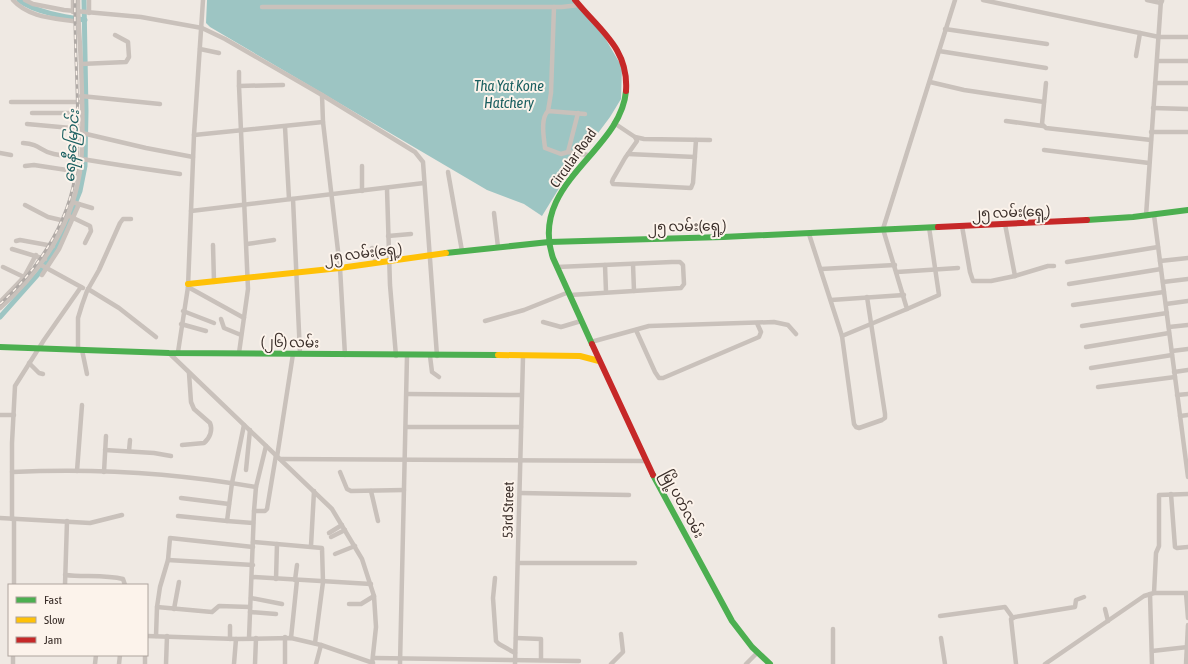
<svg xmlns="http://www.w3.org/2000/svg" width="1188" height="664" font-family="'Asap Condensed','Noto Sans Myanmar',sans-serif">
<rect width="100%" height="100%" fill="#efe9e3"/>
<!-- water -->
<polygon fill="#9dc5c3" points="207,0 573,0 605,38 622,67 621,99 610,117 569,172 542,216 524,204 487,190 210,27 206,23"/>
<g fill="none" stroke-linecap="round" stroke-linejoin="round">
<!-- canal -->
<g stroke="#9dc5c3" stroke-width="5">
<path d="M19 0C34 12 66 17 85 20"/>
<polyline points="0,317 40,272 59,243 80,191 85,166 86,111 84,0"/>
</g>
<!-- street -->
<g stroke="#c9c1bb" stroke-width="4.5">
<path d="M13 0C29 18 55 18 78 22"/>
<polyline points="25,0 33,4 64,10 141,17 202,28 225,39 322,95 415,152 423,162 437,356"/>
<polyline points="983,0 1140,33 1159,37 1188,37"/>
<polyline points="1147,0 1161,3 1162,1"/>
<polyline points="262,7 562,7 579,5"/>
<polyline points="73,12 73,0"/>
<polyline points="89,13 89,0"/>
<polyline points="945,29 1047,44"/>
<polyline points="200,49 219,53"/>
<polyline points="939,51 1046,68"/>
<polyline points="1136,56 1140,33"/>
<polyline points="1157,61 1188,61"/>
<polyline points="81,64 126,62 129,57 128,42 115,35"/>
<polyline points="239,72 239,86"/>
<polyline points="930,82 964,90 1044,102"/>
<polyline points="1046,83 1042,124 1046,128 1151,140"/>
<polyline points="1155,83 1188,83"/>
<polyline points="322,95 323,122 340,268 345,355"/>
<polyline points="81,96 160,104"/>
<polyline points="11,102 81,102"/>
<polyline points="1153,108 1188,109"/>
<polyline points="548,111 551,93 554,7"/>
<polyline points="32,113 81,113"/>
<path d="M585 114 548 111C540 119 544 138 545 148L561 154 568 152 588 155"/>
<polyline points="1006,121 1043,126"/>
<polyline points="614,123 635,137 644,139 710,140"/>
<polyline points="27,124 82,129"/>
<polyline points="285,127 289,199"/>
<polyline points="1151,132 1188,132"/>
<polyline points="82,133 146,148 193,157"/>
<polyline points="194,135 323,122"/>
<polyline points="635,137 637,141 625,158 613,179 612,182 613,184 691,188 693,183 696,140"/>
<path d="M23 143C41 144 39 151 54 154 96 162 138 168 180 174"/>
<polyline points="1044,150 1149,163"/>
<polyline points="568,152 578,113"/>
<polyline points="0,153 11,155"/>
<polyline points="628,154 695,157"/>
<polyline points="25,166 34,165 80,172"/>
<polyline points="362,166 362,191"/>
<polyline points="448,172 462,251"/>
<polyline points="387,189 390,285 396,356"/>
<polyline points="293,199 300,354"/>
<polyline points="72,202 92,208"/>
<polyline points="25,205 48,217 65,221"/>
<polyline points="191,211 424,183"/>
<polyline points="494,213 498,247"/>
<polyline points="67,215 90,226 91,231 85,243"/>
<polyline points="1154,215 1188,477"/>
<polyline points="1146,216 1161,0"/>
<polyline points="1005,224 1015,276 1048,266 1054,266"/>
<polyline points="962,226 970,272 973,281 991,281 1015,276"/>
<polyline points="809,234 842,336 854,424 856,427 859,428 882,420 885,418 885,414 867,297"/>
<polyline points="388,236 411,234"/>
<polyline points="16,241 20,240 53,246"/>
<polyline points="247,244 274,240"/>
<polyline points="213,245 214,282"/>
<polyline points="372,248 375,255 375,263"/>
<polyline points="12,249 45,259"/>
<polyline points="1160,261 1188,258"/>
<polyline points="1067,262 1158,247"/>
<polyline points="633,264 634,291"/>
<polyline points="41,265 83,288"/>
<polyline points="605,265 606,292"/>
<polyline points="3,267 26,278"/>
<polyline points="557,267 672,262 680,262 683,265 684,284 681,288 570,295"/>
<polyline points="821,269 895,265"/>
<polyline points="897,272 958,268"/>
<polyline points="42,275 59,249 79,204"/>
<polyline points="1163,282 1188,279"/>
<polyline points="1069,284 1161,269"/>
<polyline points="188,287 244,318"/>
<polyline points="88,289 119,308 156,337"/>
<polyline points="831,300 904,295"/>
<polyline points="0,302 24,277 36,255"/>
<polyline points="1166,304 1188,301"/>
<polyline points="1073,305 1164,292"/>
<path d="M0 308C42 271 75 221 81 163 84 131 82 96 81 64 80 42 78 21 78 0"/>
<polyline points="907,309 939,295 929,227"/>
<polyline points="183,311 214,323"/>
<polyline points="221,319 224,328 241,335"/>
<polyline points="485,321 524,310 569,292"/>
<polyline points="543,322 561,327 581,321"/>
<polyline points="181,324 206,331"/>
<polyline points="1082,326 1167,313"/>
<polyline points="1169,327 1188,325"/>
<polyline points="636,330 655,372 659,378 663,378 759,337 761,332 757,323"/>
<polyline points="842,336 907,309 883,229 955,0"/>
<polyline points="591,342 649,326 774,322 788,325 796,334"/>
<polyline points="1086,347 1169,333"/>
<polyline points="78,350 78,318 82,305 87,291 99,270 120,223 123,219 131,219"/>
<polyline points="82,350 87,374"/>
<polyline points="1172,351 1188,349"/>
<polyline points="178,352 188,287 194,135 203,0"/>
<polyline points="169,353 332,509 362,559 374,596 376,627 372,664"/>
<polyline points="239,353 248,289 239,86 283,85"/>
<polyline points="430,356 432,372 439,377"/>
<polyline points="29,363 39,373 43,374"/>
<polyline points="1091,368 1172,355"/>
<polyline points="1174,372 1188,370"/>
<polyline points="1098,387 1175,377"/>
<polyline points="407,394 521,395"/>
<polyline points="1177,395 1188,394"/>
<polyline points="0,415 14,415"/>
<polyline points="1180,416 1188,415"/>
<polyline points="406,427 521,427"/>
<path d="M182 445 204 443C210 438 213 430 210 423L194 409 191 402 189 373"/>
<polyline points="105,450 154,453 171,456"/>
<polyline points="129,451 130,440"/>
<polyline points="277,457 293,354"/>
<polyline points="280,459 646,461"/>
<polyline points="246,470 250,430"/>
<polyline points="77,471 82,405"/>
<path d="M12 472C93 468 176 473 256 487"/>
<polyline points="104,472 106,436"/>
<polyline points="340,472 347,489 351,491 404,490"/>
<polyline points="371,491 378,521"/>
<polyline points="520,493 629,495"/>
<polyline points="1171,494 1175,547 1177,548 1188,547"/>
<polyline points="181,498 229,504"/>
<polyline points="254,511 265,511 267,509 276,455"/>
<polyline points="178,516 227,521 232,483 244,425"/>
<polyline points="0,518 90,523 122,515"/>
<polyline points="12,519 12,443 15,386 44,340 81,287"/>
<polyline points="227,521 253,523"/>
<polyline points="329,533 342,525"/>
<polyline points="331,537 345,530"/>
<polyline points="253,542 322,548 323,582 315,643"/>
<polyline points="311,546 314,491"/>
<polyline points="335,554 355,546"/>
<polyline points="168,560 253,565"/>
<polyline points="518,563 635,563"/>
<path d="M65 575C83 577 106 575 123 579L125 585"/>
<polyline points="252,577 371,584"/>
<polyline points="495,578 493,598 496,641 499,644 515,653"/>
<polyline points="276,579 277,544"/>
<polyline points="295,580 297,565"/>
<polyline points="14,585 14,519"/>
<polyline points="65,585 67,521"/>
<polyline points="1154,593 1156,553 1159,546 1159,495 1188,494"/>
<polyline points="1186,593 1188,618"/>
<polyline points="1150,594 1152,664"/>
<polyline points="251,598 282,604"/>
<polyline points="349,604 361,604 374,596"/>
<polyline points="157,607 212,612 219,606 250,607"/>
<polyline points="174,609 179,582"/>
<polyline points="1105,609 1108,621"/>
<polyline points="250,612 276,614"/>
<polyline points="940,616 1005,607 1013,618"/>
<polyline points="147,636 236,639 291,638 321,645 373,663"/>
<polyline points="156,636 157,607 160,587 168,560 170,538 253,547"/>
<polyline points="249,638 254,511 256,487 266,446"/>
<polyline points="291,638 297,580"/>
<polyline points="516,638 541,639 541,660"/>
<polyline points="941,638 945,664"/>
<polyline points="230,639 230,626"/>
<polyline points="1152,651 1188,647"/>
<polyline points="374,658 579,661"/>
<polyline points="13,664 13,655"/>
<polyline points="95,664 96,655"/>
<polyline points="119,664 120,655"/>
<polyline points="145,664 145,655"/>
<polyline points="166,664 167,636"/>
<polyline points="234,664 236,639"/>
<polyline points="255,664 256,638"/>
<polyline points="285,664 285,637"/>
<polyline points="316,664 321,645"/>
<polyline points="400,664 407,356"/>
<polyline points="515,664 523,357"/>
<polyline points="611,664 623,652 621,634"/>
<polyline points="746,664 758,652"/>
<polyline points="833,664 833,629"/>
<polyline points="1016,664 1011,619 1015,617 1075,607 1076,600 1084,597"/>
<polyline points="1045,664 1144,596 1154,593 1188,593"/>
<polyline points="1186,664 1188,625"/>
</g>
<!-- fast -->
<g stroke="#4caf50" stroke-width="6">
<polyline points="1087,220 1133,217 1188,210"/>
<polyline points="446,253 549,242 723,237 938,227"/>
<path d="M592 344 553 258C528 183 621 152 626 91"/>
<polyline points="0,347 169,353 498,355"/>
<polyline points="653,475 732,621 752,647 770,664"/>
</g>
<!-- slow -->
<g stroke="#ffc107" stroke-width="6">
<polyline points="188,284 340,268 446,253"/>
<polyline points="498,355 580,356 599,361"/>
</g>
<!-- jam -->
<g stroke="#c62828" stroke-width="6">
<path d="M575 0C599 30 629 48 626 91"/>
<polyline points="938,227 1087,220"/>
<polyline points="592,344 653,475"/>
</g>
<!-- rail casing -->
<g stroke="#b0aaa6" stroke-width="3">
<path id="rail" d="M0 304C41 267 74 215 77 158 80 105 74 53 75 0"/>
</g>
<!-- rail -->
<use href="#rail" stroke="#fcf3eb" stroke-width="1.5" stroke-dasharray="4.5" stroke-linecap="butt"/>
</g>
<g text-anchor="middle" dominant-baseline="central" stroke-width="4" stroke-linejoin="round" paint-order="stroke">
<!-- street labels -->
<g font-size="14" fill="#3a2e29" stroke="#fcf3eb">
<text transform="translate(573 158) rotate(-54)">Circular Road</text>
<text transform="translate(1011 212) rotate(-2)">၂၅ လမ်း(ရှေ့)</text>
<text transform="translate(687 226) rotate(-1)">၂၅ လမ်း(ရှေ့)</text>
<text transform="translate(363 253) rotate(-7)">၂၅ လမ်း(ရှေ့)</text>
<text transform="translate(290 342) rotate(1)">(၂၆) လမ်း</text>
<text transform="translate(683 504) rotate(62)">မြို့ပတ်လမ်း</text>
<text transform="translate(508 510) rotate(-89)">53rd Street</text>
</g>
<!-- water labels -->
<g font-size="15" font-style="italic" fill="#1a5f60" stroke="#fcf3eb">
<text x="509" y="85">Tha Yat Kone<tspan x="509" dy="17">Hatchery</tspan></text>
<text transform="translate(71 146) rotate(-86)">ရေနီမြောင်း</text>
</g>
</g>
<!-- legend -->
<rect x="8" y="584" width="140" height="72" fill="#fcf3eb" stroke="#aea49d"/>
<rect x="16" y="597" width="20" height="6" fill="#4caf50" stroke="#aea49d"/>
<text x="44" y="604" font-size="12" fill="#3a2e29">Fast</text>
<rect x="16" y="617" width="20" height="6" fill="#ffc107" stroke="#aea49d"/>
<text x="44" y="624" font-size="12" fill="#3a2e29">Slow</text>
<rect x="16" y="637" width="20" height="6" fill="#c62828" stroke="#aea49d"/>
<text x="44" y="644" font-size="12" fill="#3a2e29">Jam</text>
</svg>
